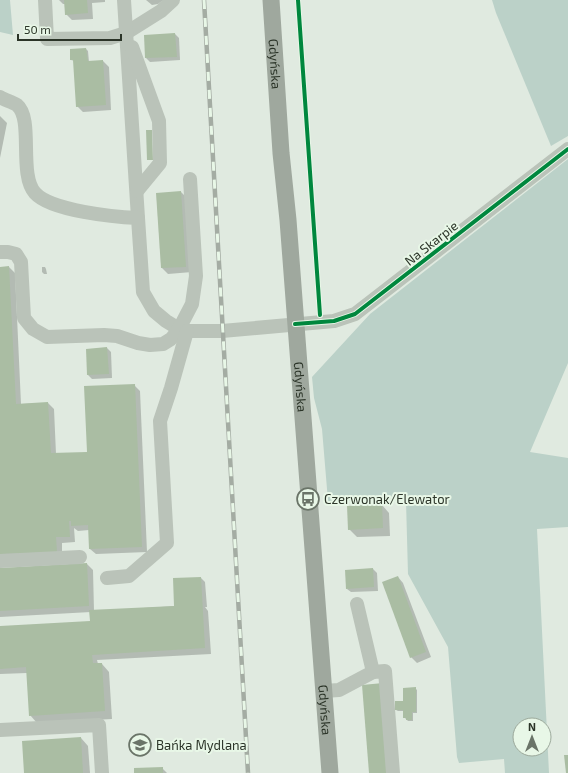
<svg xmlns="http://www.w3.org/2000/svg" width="568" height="773" font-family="'Exo 2',sans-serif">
<rect width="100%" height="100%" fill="#e0eae0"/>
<!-- green -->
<g fill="#bbd1c8" fill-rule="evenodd">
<polygon points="0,0 10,0 13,35 0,32"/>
<polygon points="492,0 568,0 568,136 551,146 496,13"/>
<path d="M568 159V363L530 452 568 458V527L537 529 549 773H505L504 759 459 763 457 757 448 647 408 574 406 501H328L322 429 314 398 312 377 370 314ZM520 725H544V749H520Z"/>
</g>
<!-- shadow -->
<g fill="#0003">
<polygon points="59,0 105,0 105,2 92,3 93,19 72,20 66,14 66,4 63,4"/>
<polygon points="146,0 178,0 162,1 158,4 152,5"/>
<polygon points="175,34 179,38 180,60 150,62 146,58"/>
<polygon points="86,49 88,51 89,62 103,61 109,67 111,110 83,112 77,106 75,61 71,60"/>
<polygon points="0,116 7,123 0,158"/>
<polygon points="181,192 187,198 192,272 168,274 162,268"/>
<polygon points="9,267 15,273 21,404 48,403 54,409 56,454 88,453 134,385 140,391 147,552 96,554 90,549 89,530 78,531 74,528 75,542 62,543 62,557 0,560 0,268"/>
<polygon points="42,267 45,267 46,269 47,274 44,274 42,272"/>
<polygon points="107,348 111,352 112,378 92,379 88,375"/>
<polygon points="382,505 389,513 390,536 357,537 349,529"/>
<polygon points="87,564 93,570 94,611 177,606 201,578 205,582 207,607 205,607 208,611 211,654 97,660 98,664 102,664 109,672 112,719 37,723 30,715 27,673 0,674 0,627 91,622 91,612 0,617 0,569"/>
<polygon points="373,569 377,573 378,591 351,592 347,589"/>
<polygon points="398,577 403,583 431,657 417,663 411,657"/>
<polygon points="415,688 417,690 417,713 413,713 413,721 408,721 404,717 404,711 398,711 396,710"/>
<polygon points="81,738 88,746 90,773 25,773"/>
<polygon points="162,768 167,773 135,773"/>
</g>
<!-- building -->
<g fill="#aabda3">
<polygon points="64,0 87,0 88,13 65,15"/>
<polygon points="175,33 177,57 145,58 144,35"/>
<polygon points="86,48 88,61 103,60 106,105 76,107 73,60 70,60 70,49"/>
<polygon points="146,130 152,130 153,160 147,160"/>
<polygon points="181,191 186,267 161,268 156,193"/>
<polygon points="9,266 16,404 48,402 51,453 87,452 84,386 135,384 142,547 89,549 88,525 71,526 71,521 69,521 70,537 56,537 57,552 0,554 0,267"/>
<polygon points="107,347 109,374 87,375 86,349"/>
<polygon points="382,504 383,528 348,530 347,506"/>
<polygon points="87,563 89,606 0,611 0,568"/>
<polygon points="373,568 374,587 346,589 345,570"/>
<polygon points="398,576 426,652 410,658 382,582"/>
<polygon points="201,577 205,648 92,655 93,663 102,663 105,711 29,716 26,667 0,669 0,626 90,621 89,610 174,606 173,578"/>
<polygon points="383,683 390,773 369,773 362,685"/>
<polygon points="416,687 416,712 412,712 412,720 406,720 406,718 403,718 403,710 395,710 395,701 403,701 403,688"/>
<polygon points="81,737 83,773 24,773 22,741"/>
<polygon points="564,755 568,755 568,773 566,773"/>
<polygon points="163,767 163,773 134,773 134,768"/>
</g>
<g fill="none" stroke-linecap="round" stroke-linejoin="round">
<!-- minor -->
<g stroke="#bac3b9" stroke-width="14">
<polyline points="45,0 47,39 110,38 126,33 161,11 173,0"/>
<polyline points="124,0 138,218"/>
<polyline points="132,47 159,121 160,163 137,191"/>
<path d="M0 97C5 100 12 102 17 105 34 119 18 174 35 193 51 211 115 217 138 218L143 292 154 311 166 321 179 329 187 331H222L334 321 355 314 568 149"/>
<polyline points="0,252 8,252 16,254 21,262 24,318 33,329 47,337 104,335 117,336 138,343 150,345 163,344 171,339 179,329 192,304 196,276 190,179"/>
<polyline points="0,561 80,557"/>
<polyline points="107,578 129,576 167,543 160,421 171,388 187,331"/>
<polyline points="373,672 385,671 393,773"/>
<polyline points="324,691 339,690 373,672 357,604"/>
<polyline points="0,730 99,725 102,773"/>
</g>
<!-- major -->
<path stroke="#9fa89e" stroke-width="17" id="s1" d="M271 0 281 153 288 220 330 773"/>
<!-- rail casing -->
<g stroke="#a4aca3" stroke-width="4.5">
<polyline id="rail" points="204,0 248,773"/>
</g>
<!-- rail -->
<use href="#rail" stroke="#e8f7e7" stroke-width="3" stroke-dasharray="9" stroke-linecap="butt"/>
<!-- cycleway casing -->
<g stroke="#e8f7e7" stroke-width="6">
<g id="cycleway">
<polyline points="298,0 320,315"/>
<polyline points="295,324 334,321 355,314 568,149"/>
</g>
</g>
<!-- cycleway -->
<use href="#cycleway" stroke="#00873e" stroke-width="4"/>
</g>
<!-- icons -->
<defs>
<g id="bus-ring" transform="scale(1.15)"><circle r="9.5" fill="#e8f7e7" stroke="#6a7468" stroke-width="1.5"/><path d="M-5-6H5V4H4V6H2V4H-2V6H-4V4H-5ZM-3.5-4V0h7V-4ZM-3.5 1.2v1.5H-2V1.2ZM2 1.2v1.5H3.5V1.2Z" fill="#6a7468"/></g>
<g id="school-ring" transform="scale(1.15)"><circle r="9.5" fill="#e8f7e7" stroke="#6a7468" stroke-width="1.5"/><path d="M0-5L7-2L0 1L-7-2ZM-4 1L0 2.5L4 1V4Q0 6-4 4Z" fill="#6a7468"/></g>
</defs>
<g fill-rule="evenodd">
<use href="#bus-ring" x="308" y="499"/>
<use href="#school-ring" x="140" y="745"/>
</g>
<g text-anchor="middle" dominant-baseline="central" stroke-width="4" stroke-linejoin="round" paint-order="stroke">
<!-- street labels -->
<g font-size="13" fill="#2b3428" stroke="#e8f7e7">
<text stroke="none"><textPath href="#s1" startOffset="64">Gdyńska</textPath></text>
<text transform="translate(431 243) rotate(-38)">Na Skarpie</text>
<text stroke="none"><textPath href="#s1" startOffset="388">Gdyńska</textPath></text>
<text stroke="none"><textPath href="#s1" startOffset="712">Gdyńska</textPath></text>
</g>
<!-- poi labels -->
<g font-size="13" fill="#2b3428" stroke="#e8f7e7" text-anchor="start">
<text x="324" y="499">Czerwonak/Elewator</text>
<text x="156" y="745">Bańka Mydlana</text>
</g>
</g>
<!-- north arrow -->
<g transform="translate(532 737)"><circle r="19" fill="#e8f7e7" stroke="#9ca99b"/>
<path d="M0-3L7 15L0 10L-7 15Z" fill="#6a7468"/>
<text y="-6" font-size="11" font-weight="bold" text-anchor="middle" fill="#2b3428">N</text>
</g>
<!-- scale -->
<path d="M18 34v6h103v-6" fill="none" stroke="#2b3428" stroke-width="2"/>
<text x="24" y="34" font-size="12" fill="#2b3428" stroke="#e8f7e7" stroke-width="3" paint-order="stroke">50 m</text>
</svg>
